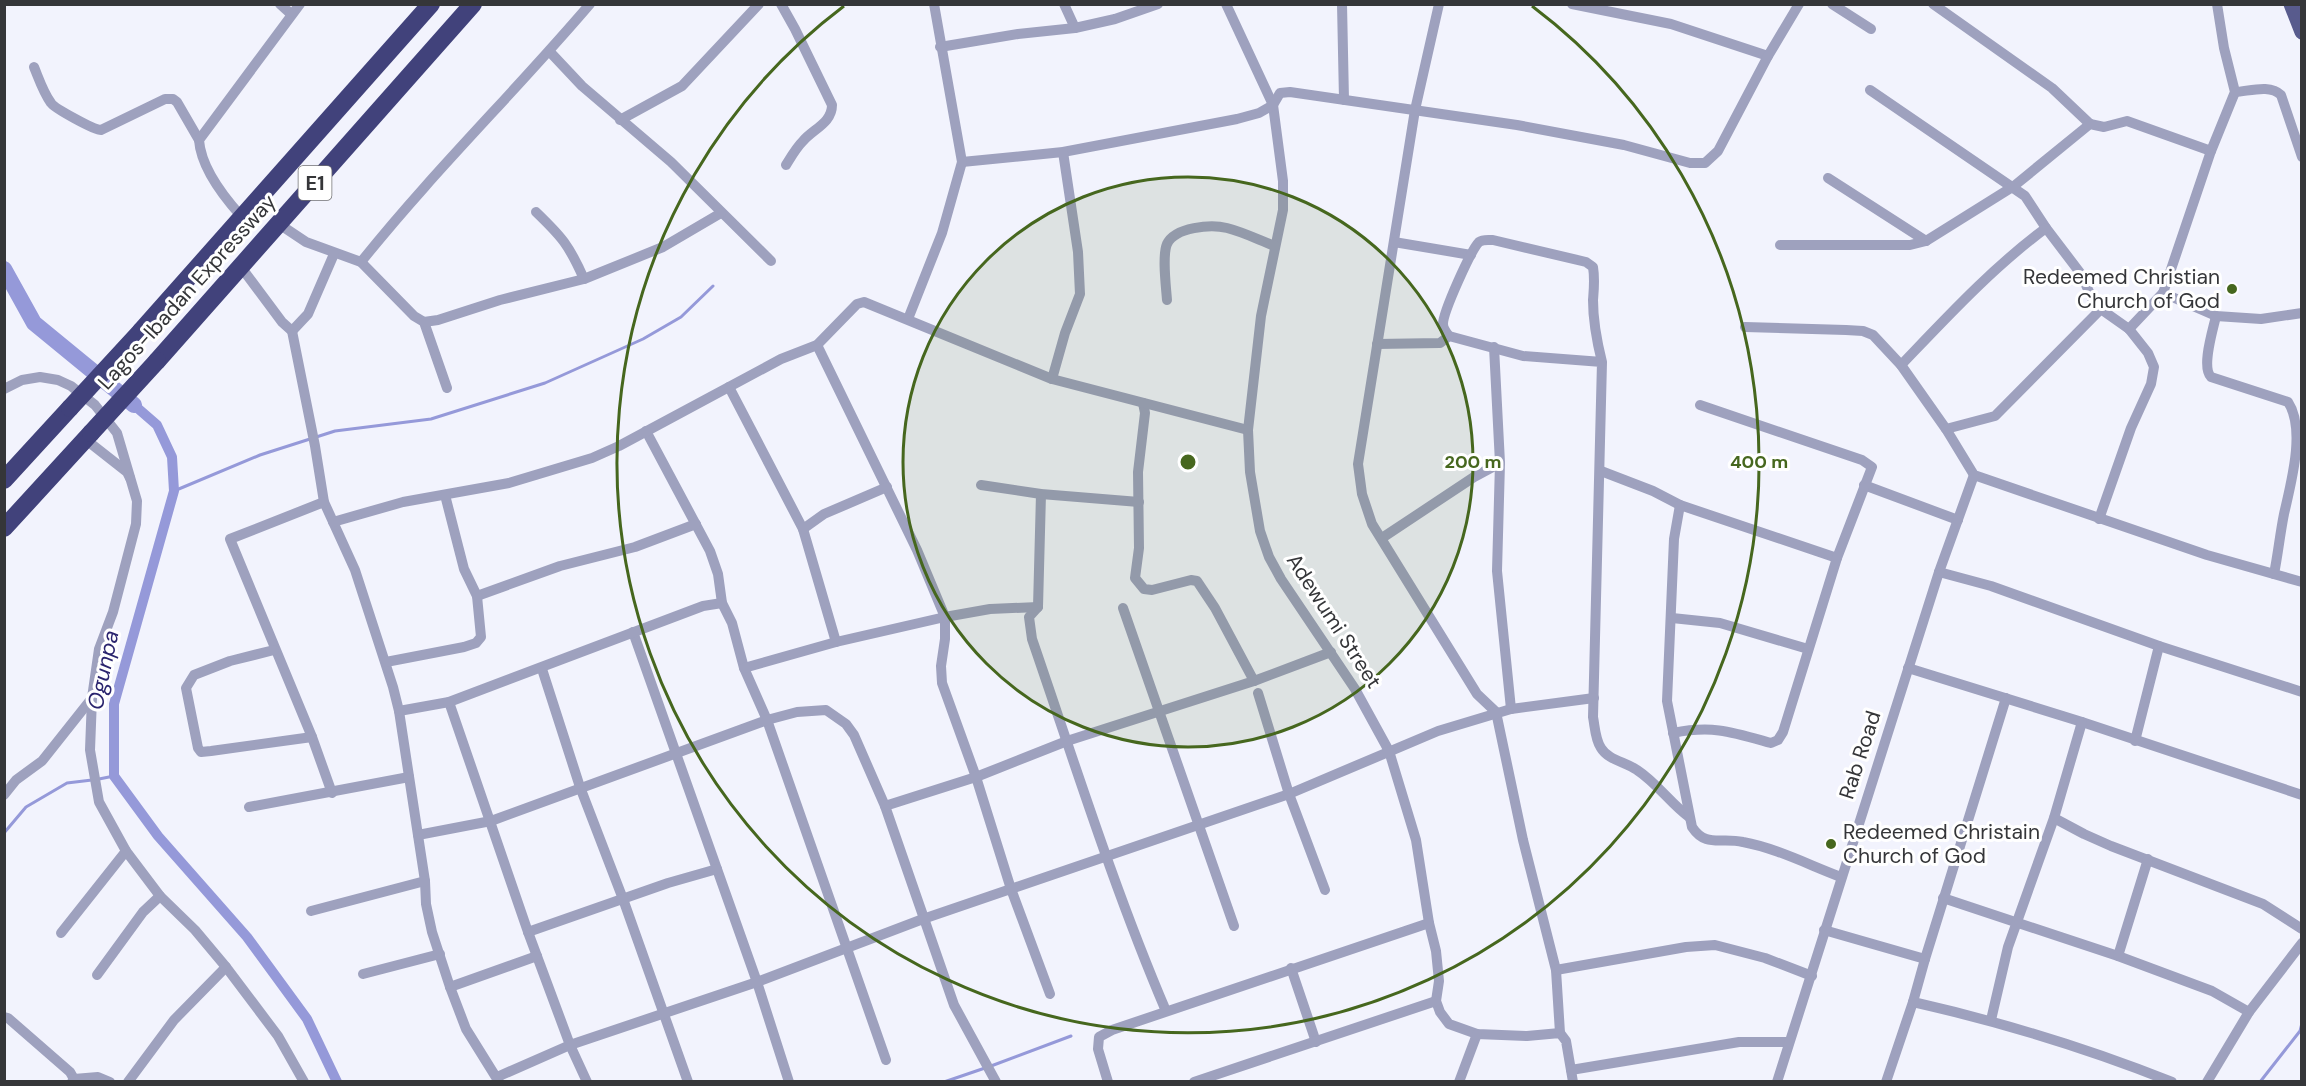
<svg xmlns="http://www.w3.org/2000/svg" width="2306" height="1086" font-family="'DM Sans',sans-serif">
<rect width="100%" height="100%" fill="#f2f3fd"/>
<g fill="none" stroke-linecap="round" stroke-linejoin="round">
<!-- stream -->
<g stroke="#9599d9" stroke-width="3">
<polyline points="174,491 260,455 335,431 431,419 545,383 643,339 681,317 713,286"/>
<polyline points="99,779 114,776"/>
<polyline points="4,833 26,807 67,783 92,780"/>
<polyline points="991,1066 1071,1036"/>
<polyline points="944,1082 985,1068"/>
<polyline points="2260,1082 2300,1031 2302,1023"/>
</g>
<!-- canal -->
<polyline stroke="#9599d9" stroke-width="10" points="134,405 157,425 172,457 174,491 114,704 114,776 158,836 247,937 307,1019 337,1082"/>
<!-- river -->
<polyline stroke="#9599d9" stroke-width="16" points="4,269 34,323 134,405"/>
<!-- minor -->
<g stroke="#9ea1be" stroke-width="10">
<polyline points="280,4 291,14"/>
<path d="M781 4 795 29 832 105C832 123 813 129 803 141 796 148 791 157 786 165"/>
<polyline points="1064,4 1075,28"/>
<polyline points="1226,4 1273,105 1283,181 1283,210 1261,316 1248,430 1250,472 1260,531 1269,557 1281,579 1355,689 1389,751 1416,840 1429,923 1436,951 1439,981 1436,1001 1440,1012 1449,1024 1477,1034 1527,1036 1560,1033 1566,1041 1573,1082"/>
<polyline points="1342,4 1344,100"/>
<polyline points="1439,4 1415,110 1358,464 1362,494 1372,524 1477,694 1496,712 1523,840 1556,970 1560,1033"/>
<polyline points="1572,4 1671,24 1768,56"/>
<polyline points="1832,4 1871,29"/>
<polyline points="1933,4 2052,88 2090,124"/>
<polyline points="940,47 1018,34 1075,28 1115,19 1158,4"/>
<polyline points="550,52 582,86 671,162 771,261"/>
<path d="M34 67C39 79 43 92 51 103 54 108 94 130 101 130L165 99H173L177 102 199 140"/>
<polyline points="1870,90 2025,196 2046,228 2081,274 2095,305 2129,329 2148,353 2154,367 2151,384 2131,428 2099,519"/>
<path d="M2235 92C2250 91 2270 84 2281 95L2302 157"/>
<polyline points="620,120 682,86 759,4"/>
<polyline points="962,162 1063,152 1237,119 1259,113 1273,105 1280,93 1290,92 1517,125 1624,145 1690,163 1705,163 1718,151 1768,56 1799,4"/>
<polyline points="1828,178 1926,241"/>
<path d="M536 212C562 237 569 245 584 279"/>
<path d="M241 216C223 196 201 168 199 140L300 4"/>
<polyline points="279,224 306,242 361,262 414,316 424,322 447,388"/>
<polyline points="1394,242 1471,255"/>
<polyline points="1780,245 1910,245 1926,241 2014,186 2090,124 2104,127 2127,121 2211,151"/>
<path d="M361 262C433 172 515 92 590 4"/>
<polyline points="241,267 282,322 292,331 315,446 324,502 355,570 393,687 399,711 425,881 426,904 432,932 450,987 466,1029 499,1082"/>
<polyline points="2163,293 2211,151 2235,92 2224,48 2217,4"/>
<path d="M1167 300C1166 286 1162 256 1167 244 1175 227 1211 224 1227 228 1243 232 1259 240 1275 246"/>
<path d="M2216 316C2213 330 2201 367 2211 377L2288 402C2306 429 2291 483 2284 514 2280 534 2278 554 2274 574"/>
<polyline points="908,319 942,233 962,162 934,4"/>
<polyline points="424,322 438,320 500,300 584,279 663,247 721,213"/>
<polyline points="1745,327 1846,330 1863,331 1873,335 1901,365 1946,429 1974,475 2207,555 2302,582"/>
<polyline points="2129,329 2163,293 2216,316 2261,319 2302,313"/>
<polyline points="292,331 308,314 334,254"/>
<polyline points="1377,344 1440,343 1449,336"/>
<polyline points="817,345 917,550 945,617 945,639 941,666 942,683 976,777 1011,889 1050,994"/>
<polyline points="1494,347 1500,463 1497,571 1511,709"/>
<path d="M1602 362 1523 356 1449 336C1446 332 1443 329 1443 324 1443 312 1471 250 1479 242 1483 239 1488 240 1493 240L1586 262 1593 267C1595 279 1594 288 1593 300 1593 321 1597 342 1602 362L1593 717C1595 727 1595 739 1601 748 1608 760 1626 762 1637 770 1657 783 1670 803 1689 817"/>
<path d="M1901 365C1947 317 1992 268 2046 228"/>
<polyline points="1052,379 1065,333 1080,294 1078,252 1063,152"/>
<polyline points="729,387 803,529 836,642"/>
<polyline points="4,389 22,380 40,377 58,380 71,386 95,405 117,433 137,501 136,524 113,612 99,649 92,698 90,750 99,802 126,851 160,896 195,930 226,967 278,1036 304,1082"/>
<polyline points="1143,403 1145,413 1138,472 1139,548 1135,578 1144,589 1152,590 1191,580 1197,581 1215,608 1254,681"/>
<polyline points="1946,429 1995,416 2100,310"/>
<polyline points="646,431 710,551 718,574 722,603 732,623 744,668 767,720 886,1060"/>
<polyline points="85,439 127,472 130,478"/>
<polyline points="1601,471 1653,491 1680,505 1837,558"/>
<polyline points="981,485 1041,494 1139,502"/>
<polyline points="1864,485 1958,520"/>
<path d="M1041 494 1038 607 1029 617 1032 639C1075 764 1114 889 1166 1011"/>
<polyline points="324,502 230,539 312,737 332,793"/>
<path d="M1680 505 1674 539 1667 701 1692 827C1706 848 1720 837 1743 842 1776 848 1809 865 1841 877"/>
<polyline points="333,522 403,502 509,483 592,458 619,446 781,359 817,345 857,304 864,302 1052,379 1248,430"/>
<polyline points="803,529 824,514 887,487"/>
<polyline points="1382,538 1474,477 1500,463"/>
<polyline points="1939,572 1991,586 2159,646 2302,692"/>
<polyline points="477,596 560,566 635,547 696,524"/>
<polyline points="1123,608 1234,926"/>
<polyline points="1672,618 1720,623 1808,649"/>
<polyline points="633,632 757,982 789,1082"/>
<polyline points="274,650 230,661 194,675 186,688 198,748 201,752 211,751 312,737"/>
<polyline points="386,662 464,647 476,643 481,637 477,596 464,569 445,495"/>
<polyline points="744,668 836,642 945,617 990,609 1038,607"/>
<polyline points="1908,668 2082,722 2302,795"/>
<polyline points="542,669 580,787 623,899 688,1082"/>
<polyline points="1258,693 1289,794 1325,890"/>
<polyline points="449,702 528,932 570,1045 587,1082"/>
<polyline points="399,711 449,702 703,606 722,603"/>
<path d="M1673 733C1713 725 1732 732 1771 743L1778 740 1783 732 1837 558 1872 467 1862 460 1700 405"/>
<polyline points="2135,741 2159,646"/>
<polyline points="4,795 16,780 42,761 92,698"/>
<polyline points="885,806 976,777 1067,741 1254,681 1331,652"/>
<polyline points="249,807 409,777"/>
<polyline points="2054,818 2084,834 2111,846 2263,904 2302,929"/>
<polyline points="418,835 491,821 767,720 797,712 826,710 846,724 854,735 885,806 954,1005 996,1082"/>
<polyline points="1943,898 2118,956 2212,991 2249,1012"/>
<polyline points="311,911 425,881"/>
<polyline points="1824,930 1925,959"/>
<polyline points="528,932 668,883 717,869"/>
<polyline points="61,933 126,851"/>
<polyline points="2118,956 2148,859"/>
<polyline points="1291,968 1316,1042"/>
<polyline points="1556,970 1686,947 1715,945 1765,958 1812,976"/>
<polyline points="363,974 440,954"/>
<polyline points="97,975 143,912 160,896"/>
<polyline points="450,987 537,956"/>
<path d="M1913 1002C2001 1022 2087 1048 2172 1082"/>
<polyline points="4,1017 8,1018 70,1072 74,1079"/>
<polyline points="1991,1020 2008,947 2054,818 2082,722"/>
<polyline points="1571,1070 1739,1042 1789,1042"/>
<polyline points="497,1077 570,1045 757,982 923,919 1289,794 1438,731 1511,709 1594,698"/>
<polyline points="72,1082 74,1079 98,1077 110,1082"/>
<polyline points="128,1082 174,1020 226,967"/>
<polyline points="1108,1082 1098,1049 1099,1037 1112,1030 1429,923"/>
<polyline points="1194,1082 1436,1001"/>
<polyline points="1459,1082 1477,1034"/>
<polyline points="1777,1082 1939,572 1974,475"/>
<polyline points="1886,1082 1913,1002 1925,959 2006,698"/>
<polyline points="2207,1082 2249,1012 2302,943"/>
</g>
<!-- primary -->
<polyline stroke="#585b8d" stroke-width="15" points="2291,4 2302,32"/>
<!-- motorway -->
<g stroke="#41427b" stroke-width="18">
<polyline points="141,331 431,4"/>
<polyline points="157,361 473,4"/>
<polyline points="4,480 70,408"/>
<polyline points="4,528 91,433"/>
</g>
<!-- motorway-bridge -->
<g stroke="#41427b" stroke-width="18">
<polyline points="70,408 141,331"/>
<polyline points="91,433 157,361"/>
</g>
</g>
<!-- distance rings -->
<circle cx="1188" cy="462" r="285" fill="#46671e" fill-opacity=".12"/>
<g fill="none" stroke="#46671e" stroke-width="3">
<circle cx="1188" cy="462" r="285"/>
<path d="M1532 6A571 571 0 1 1 844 6"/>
</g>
<!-- markers -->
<g fill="#46671e" stroke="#fff" stroke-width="2">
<circle cx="2232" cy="289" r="6"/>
<circle cx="1831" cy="844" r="6"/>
</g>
<g text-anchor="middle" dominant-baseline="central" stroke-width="6" stroke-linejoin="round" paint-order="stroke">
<!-- shield labels -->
<rect fill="#fff" stroke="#727274" stroke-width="1.5" x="298.5" y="166" width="33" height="34" rx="4.5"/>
<g font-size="20" font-weight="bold" fill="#353639">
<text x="315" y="183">E1</text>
</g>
<!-- poi labels -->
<g font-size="21" fill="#353639" stroke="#fff" text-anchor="end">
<text x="2220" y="277">Redeemed Christian<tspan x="2220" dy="24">Church of God</tspan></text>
<text x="1843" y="832" text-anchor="start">Redeemed Christain<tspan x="1843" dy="24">Church of God</tspan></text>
</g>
<!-- street labels -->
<g font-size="21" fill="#353639" stroke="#fff">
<text transform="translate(187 292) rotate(-48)">Lagos-Ibadan Expressway</text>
<text transform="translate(1334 621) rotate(57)">Adewumi Street</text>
<text transform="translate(1860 755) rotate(-72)">Rab Road</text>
</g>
<!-- water labels -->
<g font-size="22" font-style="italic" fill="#2a246e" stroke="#fff">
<text transform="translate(103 670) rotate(-78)">Ogunpa</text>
</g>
</g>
<circle cx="1188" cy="462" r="9" fill="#46671e" stroke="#fff" stroke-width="3"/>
<g font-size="18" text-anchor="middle" font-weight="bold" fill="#46671e" stroke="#fff" stroke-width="6" stroke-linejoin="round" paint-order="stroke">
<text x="1473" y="468">200 m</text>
<text x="1759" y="468">400 m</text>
</g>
<!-- border -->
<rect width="2306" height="1086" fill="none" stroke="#353639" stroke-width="12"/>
</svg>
